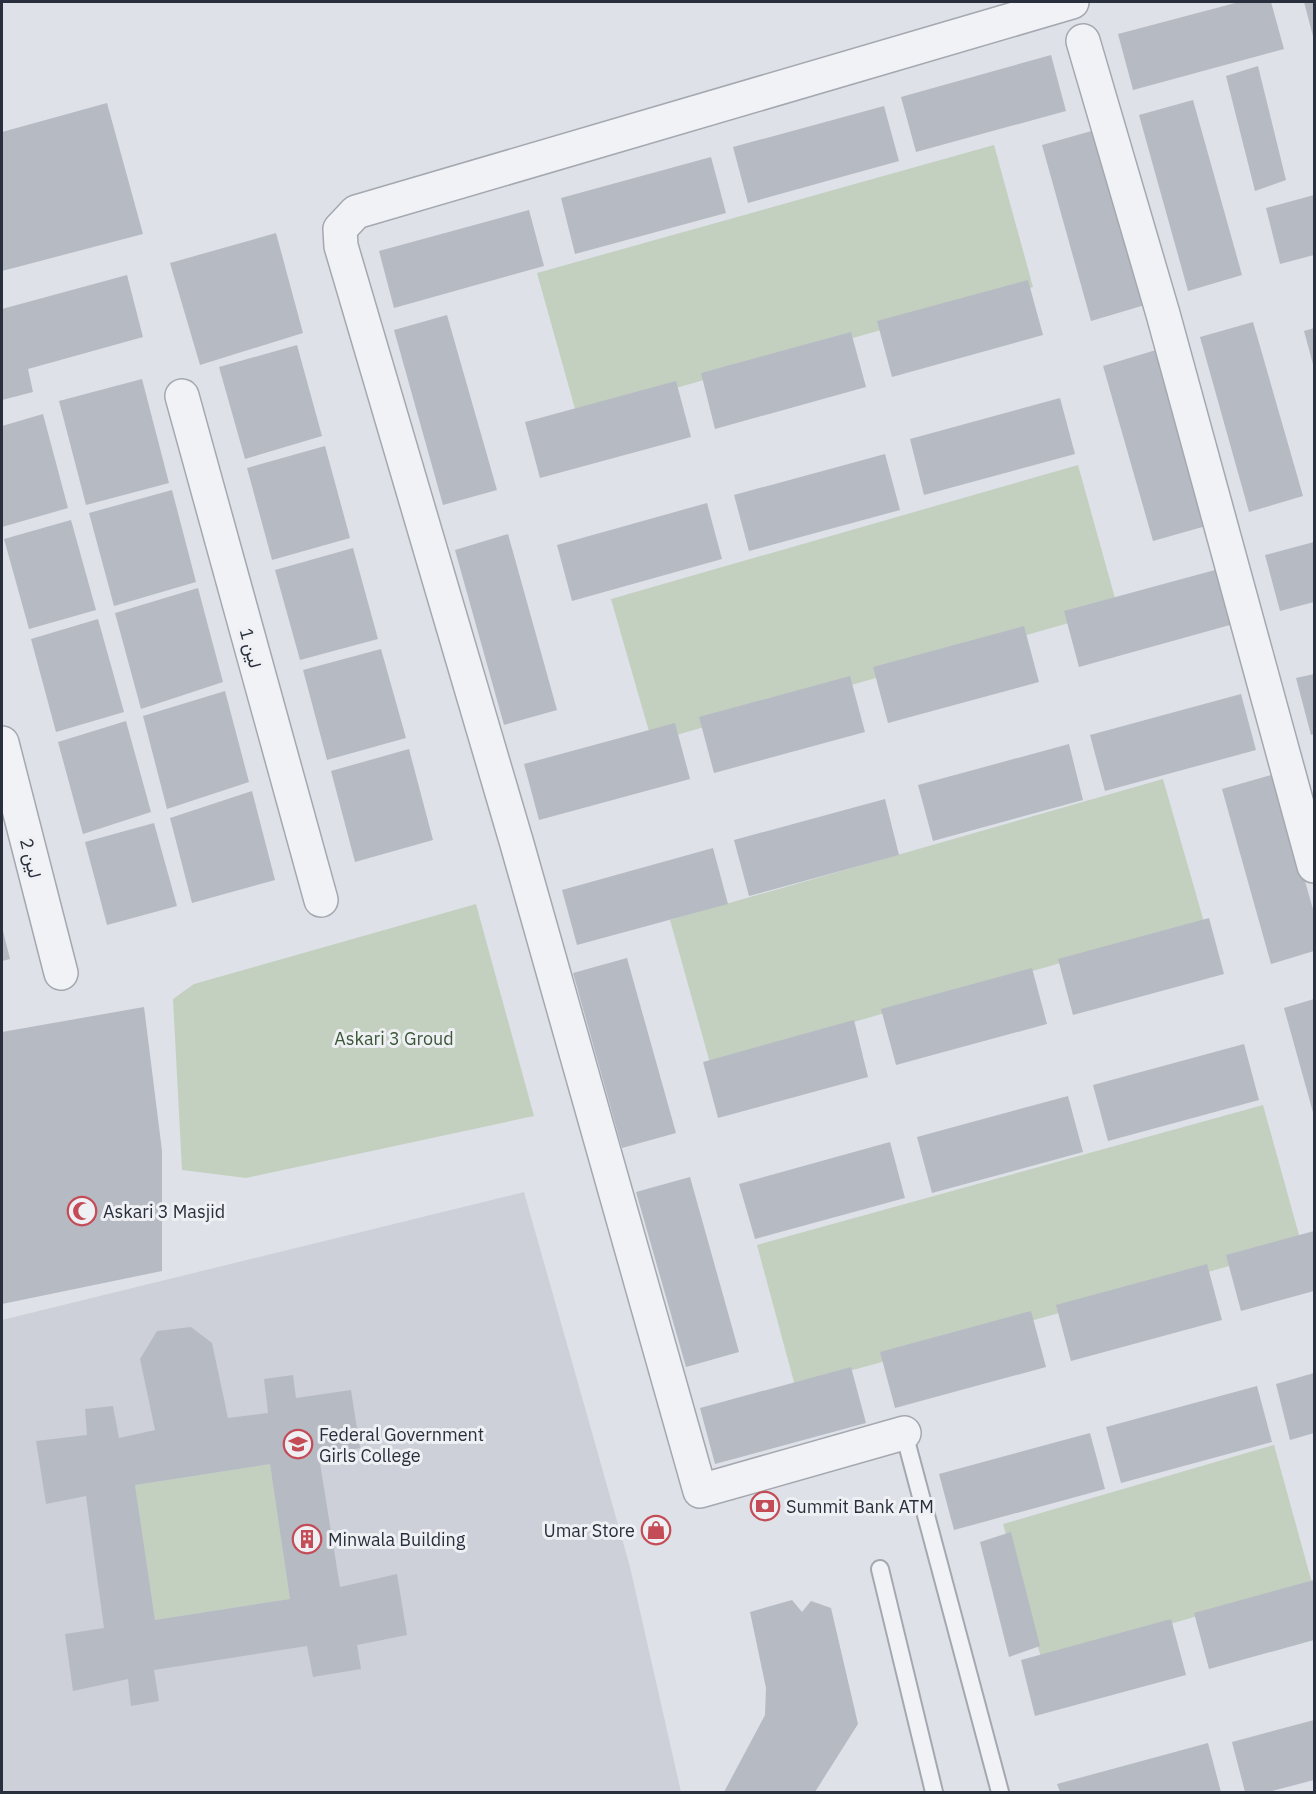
<svg xmlns="http://www.w3.org/2000/svg" width="1316" height="1794" font-family="'IBM Plex Sans',Vazirmatn,sans-serif">
<rect width="100%" height="100%" fill="#dee1e7"/>
<!-- built -->
<polygon fill="#cdd0d8" points="524,1192 630,1567 681,1792 2,1792 2,1320"/>
<!-- green -->
<g fill="#c3d0c0">
<polygon points="994,145 1033,287 577,416 537,273"/>
<polygon points="1078,465 1118,609 652,742 611,599"/>
<polygon points="1163,779 1204,922 710,1063 670,920"/>
<polygon points="476,904 534,1116 246,1178 182,1170 173,999 194,984"/>
<polygon points="1263,1105 1302,1246 795,1386 757,1245"/>
<polygon points="1274,1445 1312,1583 1042,1661 1003,1524"/>
<polygon points="270,1464 290,1599 155,1620 135,1485"/>
</g>
<!-- building -->
<g fill="#b6bac3" fill-rule="evenodd">
<polygon points="1239,2 1271,2 1284,49 1133,90 1118,34"/>
<polygon points="1304,2 1314,2 1314,40"/>
<polygon points="1051,55 1066,111 916,152 901,97"/>
<polygon points="1258,66 1286,180 1255,191 1226,76"/>
<polygon points="1193,100 1242,275 1188,291 1139,115"/>
<polygon points="107,103 143,234 2,271 2,132"/>
<polygon points="884,106 899,161 748,203 733,147"/>
<polygon points="1095,130 1145,305 1091,321 1042,145"/>
<polygon points="711,157 726,213 575,254 561,198"/>
<polygon points="1314,195 1314,255 1280,264 1266,208"/>
<polygon points="529,210 544,266 394,308 379,251"/>
<polygon points="276,233 303,333 200,365 170,263"/>
<polygon points="127,275 143,337 28,369 33,392 2,400 2,309"/>
<polygon points="1028,280 1043,335 892,377 877,321"/>
<polygon points="447,315 497,490 443,505 394,330"/>
<polygon points="1253,322 1303,496 1249,512 1200,337"/>
<polygon points="1314,328 1314,368 1304,331"/>
<polygon points="851,332 866,387 715,429 701,373"/>
<polygon points="297,345 322,436 245,459 219,367"/>
<polygon points="1156,350 1206,526 1153,541 1103,366"/>
<polygon points="142,379 169,483 86,505 59,401"/>
<polygon points="676,381 691,437 540,478 525,422"/>
<polygon points="1060,398 1075,454 924,495 910,439"/>
<polygon points="43,414 68,508 2,527 2,426"/>
<polygon points="325,446 350,538 272,560 247,468"/>
<polygon points="885,454 900,510 749,551 734,495"/>
<polygon points="172,490 196,582 114,606 89,513"/>
<polygon points="707,503 722,559 572,601 557,545"/>
<polygon points="71,520 96,610 29,629 4,539"/>
<polygon points="508,534 557,710 504,725 455,550"/>
<polygon points="1314,542 1314,602 1280,611 1265,555"/>
<polygon points="353,548 378,639 300,660 275,570"/>
<polygon points="1215,570 1230,625 1079,667 1064,611"/>
<polygon points="198,588 223,682 141,709 115,613"/>
<polygon points="98,619 124,712 56,732 31,639"/>
<polygon points="1024,626 1039,682 888,723 873,667"/>
<polygon points="381,649 406,738 327,760 303,670"/>
<polygon points="1314,674 1314,734 1311,735 1296,678"/>
<polygon points="850,676 865,732 714,773 699,717"/>
<polygon points="225,691 249,782 167,809 143,716"/>
<polygon points="1241,694 1256,750 1105,791 1090,735"/>
<polygon points="126,721 151,812 83,834 58,742"/>
<polygon points="675,723 690,779 539,820 524,764"/>
<polygon points="1069,744 1083,800 933,841 918,785"/>
<polygon points="409,749 433,840 355,862 331,771"/>
<polygon points="1275,774 1314,913 1314,951 1271,964 1222,789"/>
<polygon points="252,791 275,880 192,903 170,818"/>
<polygon points="885,799 899,855 749,896 734,840"/>
<polygon points="154,823 177,906 107,925 85,842"/>
<polygon points="713,848 728,904 577,945 562,890"/>
<polygon points="1209,918 1224,974 1073,1015 1058,959"/>
<polygon points="2,927 10,959 2,961"/>
<polygon points="627,958 676,1133 622,1148 573,973"/>
<polygon points="1032,968 1047,1024 896,1065 881,1009"/>
<polygon points="1314,999 1314,1116 1284,1008"/>
<polygon points="144,1007 162,1151 162,1271 2,1304 2,1032"/>
<polygon points="854,1020 868,1077 718,1118 703,1062"/>
<polygon points="1244,1044 1259,1100 1108,1141 1093,1085"/>
<polygon points="1068,1096 1083,1152 932,1193 917,1137"/>
<polygon points="890,1142 905,1198 755,1239 739,1184"/>
<polygon points="690,1177 739,1352 686,1367 636,1192"/>
<polygon points="1314,1231 1314,1291 1241,1311 1226,1255"/>
<polygon points="1207,1264 1222,1320 1071,1361 1056,1305"/>
<polygon points="1031,1311 1046,1367 895,1408 880,1352"/>
<path d="M191 1327 212 1343 228 1418 268 1413 264 1379 293 1375 296 1398 351 1390 360 1448 319 1457 340 1587 397 1574 407 1635 357 1645 361 1669 313 1677 307 1646 154 1670 159 1701 131 1706 128 1679 73 1691 65 1634 104 1628 86 1496 46 1504 36 1441 87 1435 85 1409 113 1406 119 1438 155 1430 140 1359 157 1331ZM270 1464 290 1599 155 1620 135 1485Z"/>
<polygon points="851,1367 866,1423 715,1464 700,1408"/>
<polygon points="1314,1373 1314,1433 1290,1440 1276,1384"/>
<polygon points="1257,1386 1272,1442 1121,1483 1106,1427"/>
<polygon points="1090,1433 1105,1489 954,1530 939,1474"/>
<polygon points="1011,1532 1040,1646 1009,1657 980,1542"/>
<polygon points="1314,1580 1314,1640 1209,1669 1194,1613"/>
<polygon points="792,1600 802,1612 811,1601 831,1608 858,1724 815,1792 724,1792 765,1715 766,1688 750,1612"/>
<polygon points="1171,1619 1186,1675 1035,1716 1021,1660"/>
<polygon points="1314,1720 1314,1780 1268,1792 1245,1792 1232,1742"/>
<polygon points="1208,1743 1221,1792 1060,1792 1057,1784"/>
</g>
<g fill="none" stroke-linecap="round" stroke-linejoin="round">
<!-- service casing -->
<g stroke="#a4a8b0" stroke-width="20">
<g id="service">
<polyline points="904,1433 1000,1792"/>
<polyline points="880,1569 934,1792"/>
</g>
</g>
<!-- minor casing -->
<g stroke="#a4a8b0" stroke-width="36">
<g id="minor">
<polyline points="1083,41 1163,314 1314,866"/>
<polyline points="182,396 321,900"/>
<polyline points="2,743 61,973"/>
<polyline points="904,1433 700,1491 517,844 341,246 340,229 356,212 1072,2"/>
</g>
</g>
<!-- service -->
<use href="#service" stroke="#f1f2f5" stroke-width="16"/>
<!-- minor -->
<use href="#minor" stroke="#f1f2f5" stroke-width="33"/>
</g>
<!-- icons -->
<defs>
<g id="mosque-ring" transform="scale(1.5)"><circle r="9.5" fill="#eef0f4" stroke="#c34c57" stroke-width="1.5"/><path d="M3.5-4.9A6 6 0 1 0 3.5 4.9A5 5 0 1 1 3.5-4.9Z" fill="#c34c57"/></g>
<g id="school-ring" transform="scale(1.5)"><circle r="9.5" fill="#eef0f4" stroke="#c34c57" stroke-width="1.5"/><path d="M0-5L7-2L0 1L-7-2ZM-4 1L0 2.5L4 1V4Q0 6-4 4Z" fill="#c34c57"/></g>
<g id="bank-ring" transform="scale(1.5)"><circle r="9.5" fill="#eef0f4" stroke="#c34c57" stroke-width="1.5"/><path d="M-6-4H6V4H-6ZM0-2.3a2.3 2.3 0 1 0 0 4.6a2.3 2.3 0 1 0 0-4.6Z" fill="#c34c57"/></g>
<g id="shop-ring" transform="scale(1.5)"><circle r="9.5" fill="#eef0f4" stroke="#c34c57" stroke-width="1.5"/><path d="M-5-2.5h2.3a2.7 3.5 0 0 1 5.4 0H5L5.5 6h-11ZM-1.5-2.5h3a1.5 2.3 0 0 0-3 0Z" fill="#c34c57"/></g>
<g id="building-ring" transform="scale(1.5)"><circle r="9.5" fill="#eef0f4" stroke="#c34c57" stroke-width="1.5"/><path d="M-4-6H4V6H1V3H-1V6H-4ZM-2.5-4.3h1.7v1.8h-1.7ZM.8-4.3h1.7v1.8H.8ZM-2.5-1h1.7V.8h-1.7ZM.8-1h1.7V.8H.8Z" fill="#c34c57"/></g>
</defs>
<g fill-rule="evenodd">
<use href="#mosque-ring" x="82" y="1211"/>
<use href="#school-ring" x="298" y="1444"/>
<use href="#bank-ring" x="765" y="1506"/>
<use href="#shop-ring" x="656" y="1530"/>
<use href="#building-ring" x="307" y="1539"/>
</g>
<g text-anchor="middle" dominant-baseline="central" stroke-width="6" stroke-linejoin="round" paint-order="stroke">
<!-- street labels -->
<g font-size="18" fill="#292f3c" stroke="#eef0f4">
<text transform="translate(251 648) rotate(75)">لین 1</text>
<text transform="translate(31 858) rotate(76)">لین 2</text>
</g>
<!-- park labels -->
<g font-size="18" fill="#3b5737" stroke="#eef0f4">
<text x="394" y="1038">Askari 3 Groud</text>
</g>
<!-- poi labels -->
<g font-size="18" fill="#292f3c" stroke="#eef0f4" text-anchor="start">
<text x="103" y="1211">Askari 3 Masjid</text>
<text x="319" y="1434">Federal Government<tspan x="319" dy="21">Girls College</tspan></text>
<text x="786" y="1506">Summit Bank ATM</text>
<text x="635" y="1530" text-anchor="end">Umar Store</text>
<text x="328" y="1539">Minwala Building</text>
</g>
</g>
<!-- border -->
<rect width="1316" height="1794" fill="none" stroke="#292f3c" stroke-width="6"/>
</svg>
